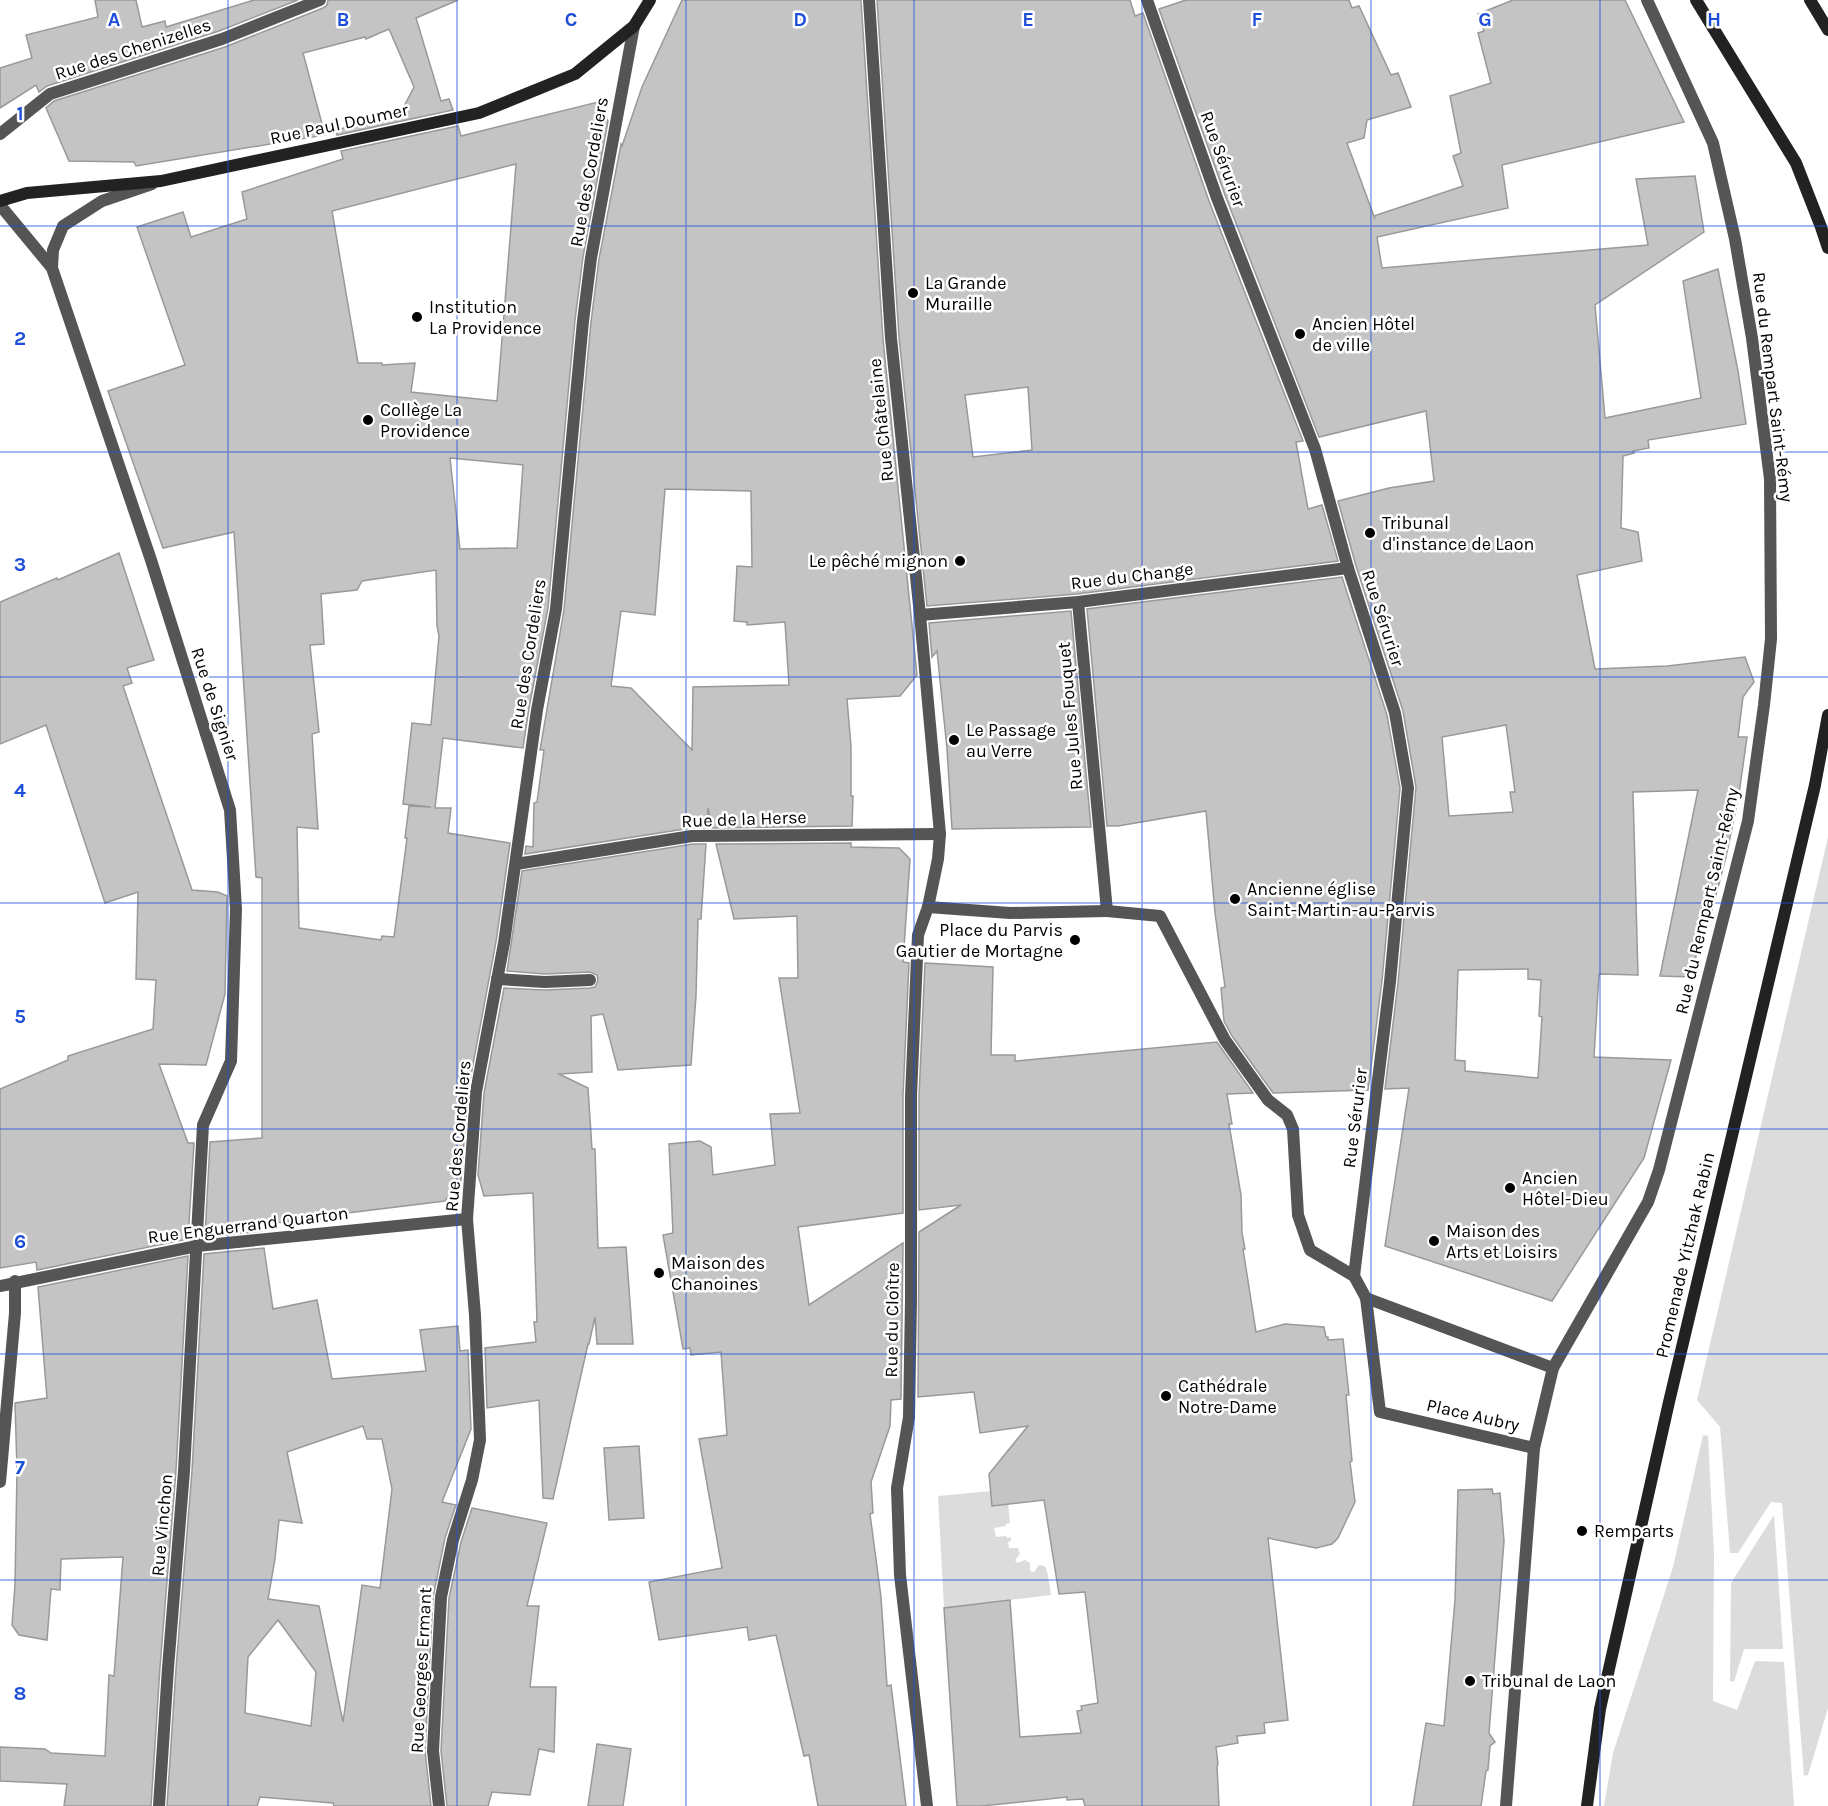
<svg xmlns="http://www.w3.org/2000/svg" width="1828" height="1806" font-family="Karla,sans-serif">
<rect width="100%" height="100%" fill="#fff"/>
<!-- green -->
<g fill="#dcdcdc">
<polygon points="1828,837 1828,1708 1808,1775 1804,1776 1782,1503 1771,1502 1738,1553 1730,1553 1720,1427 1697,1400"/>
<polygon points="1703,1435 1708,1436 1714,1553 1713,1701 1737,1710 1755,1661 1784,1662 1794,1806 1604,1806 1613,1753 1673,1567"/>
<polygon points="991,1491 1008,1502 1010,1523 1006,1524 1006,1526 994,1528 996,1537 1006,1536 1007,1538 1011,1537 1011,1541 1008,1542 1009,1548 1018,1548 1020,1554 1015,1560 1017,1563 1025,1560 1030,1563 1030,1571 1034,1572 1039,1565 1045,1566 1048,1575 1051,1595 944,1608 938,1496"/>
<polygon points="1774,1515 1783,1649 1744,1649 1734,1682 1730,1681 1731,1583"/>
</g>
<!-- building -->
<g fill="#c4c4c4" stroke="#999" stroke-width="1.5" fill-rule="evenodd">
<polygon points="95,0 136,0 142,27 165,21 166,27 254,0 298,0 219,31 47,86 39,92 36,85 0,108 0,68 32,58 26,35 98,17"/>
<polygon points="328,0 458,0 416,18 441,101 449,99 453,110 337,135 336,130 400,114 414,87 389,29 366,39 365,37 303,53 325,135 136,166 134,162 69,161 46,108 54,101 225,47 323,8 327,5"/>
<path d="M682 0H861L883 339 917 675 900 696 847 699 851 746V796H853L852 826 712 828 708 808 707 828H691L525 854 526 846 533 847 534 803 537 802 544 750H540L564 610 591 322 599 259 621 144 622 146 642 87ZM665 489 751 491 752 567 737 566 734 621 747 622V625L785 622 789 685 693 687 692 750 631 688 611 686 621 611 655 615Z"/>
<path d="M877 0H1130L1135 16 1143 13 1209 201 1303 441 1296 442 1308 509 1322 505 1338 561 1077 594 927 606 899 337ZM1028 387 1032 450 973 457 965 395Z"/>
<path d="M1186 0H1349L1352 8 1359 6 1391 75 1398 73 1411 107 1367 120 1364 138 1347 143 1375 219 1374 216 1463 186 1453 156 1461 153 1450 96 1491 83 1478 33 1484 31 1478 14 1513 0H1625L1684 122 1502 165 1508 208 1377 237 1382 268 1648 245 1636 179 1695 176 1704 232 1595 305 1605 418 1701 398 1683 281 1718 269 1738 371 1746 424 1648 440 1649 448 1633 451 1634 453 1623 456 1621 528 1638 532 1642 561 1577 575 1595 669 1667 666 1745 657 1754 682 1743 697 1738 737H1747L1739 794 1726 857 1711 914H1704L1692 977 1660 976 1698 790 1633 792 1638 975 1599 974 1594 1057 1671 1060 1644 1158 1552 1301 1385 1246 1409 1088 1385 1089 1398 983 1416 787 1403 711 1356 566 1338 501 1389 488 1434 481 1426 411 1319 437 1225 195 1159 9ZM1506 725 1515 792H1510L1513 812 1449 816 1442 737ZM1528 969V979L1541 980 1539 1016 1542 1017 1538 1078 1465 1071V1061L1455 1060 1458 970Z"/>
<path d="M598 102 608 121 583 257 575 320 548 608 529 708 523 748 443 738 435 808H451L448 833 510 843 496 942 468 1091 461 1180 445 1201 323 1216V1219L261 1224 262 1231 205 1237 210 1142 262 1138V878L256 877 234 532 163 548 108 391 185 365 137 227 183 212 191 237 247 219 242 192 343 159 341 151 458 126 461 136ZM516 164 497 401 411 392 415 363 382 365V363H358L332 211ZM450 458 523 465 517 548 460 549ZM436 570 437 626 439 636 431 725 412 723 403 804 431 807 409 806 405 838H407L394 937 382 936 381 940 299 928 297 827 318 829 312 734 319 732 310 645 324 644 321 594 357 590 362 581Z"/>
<polygon points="119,553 154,660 127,668 132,683 123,686 192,890 218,892 227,896 225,994 206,1065 159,1064 188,1143 194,1143 188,1239 37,1270 36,1262 0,1268 0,1089 68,1060 68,1056 153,1029 156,980 136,979 138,892 105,903 46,725 0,744 0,602 57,578 58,580"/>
<polygon points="1342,577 1387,715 1400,788 1382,981 1368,1090 1273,1093 1232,1036 1224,1021 1221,988 1225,987 1215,913 1206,811 1118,826 1107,826 1087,609"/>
<polygon points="1071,611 1091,827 952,829 947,749 937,651 932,657 929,623"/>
<polygon points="851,843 851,847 899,848 910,859 903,962 909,963 903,1096 903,1213 798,1227 809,1305 903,1243 901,1399 891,1400 890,1426 871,1482 873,1513 870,1514 881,1597 887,1686 891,1685 906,1806 818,1806 809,1755 804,1756 776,1635 749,1640 747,1627 659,1640 649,1582 722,1568 699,1439 727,1435 721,1352 691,1355 690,1348 683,1349 663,1235 673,1233 669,1144 700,1141 711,1147 713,1175 775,1165 770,1114 800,1113 779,978 798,978 797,916 734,919 716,844"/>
<polygon points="693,844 706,844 701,919 698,919 696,996 691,1065 618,1070 603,1014 591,1016 592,1072 559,1074 588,1088 592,1149 595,1149 598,1248 626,1247 633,1344 597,1344 595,1317 589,1344 588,1344 553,1499 543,1498 539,1400 487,1408 485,1348 536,1342 534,1322 537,1322 533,1193 484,1196 478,1175 484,1093 504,988 544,990 590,988 595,987 598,980 597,975 590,972 545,974 507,971 522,871"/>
<polygon points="925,963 993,967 991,1055 1015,1055 1015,1061 1217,1042 1253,1093 1227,1094 1232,1124 1229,1124 1241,1195 1242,1233 1245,1249 1243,1249 1256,1332 1285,1324 1324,1327 1326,1337 1328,1337 1328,1340 1343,1339 1349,1395 1346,1395 1352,1461 1350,1462 1355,1502 1338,1538 1332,1544 1316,1548 1268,1538 1288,1720 1264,1723 1265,1733 1237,1736 1238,1743 1216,1747 1218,1764 1217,1766 1219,1806 1085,1806 1083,1799 1067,1800 1067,1797 982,1806 957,1806 944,1608 1010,1600 1020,1737 1081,1733 1077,1711 1082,1710 1081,1706 1098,1703 1085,1592 1059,1594 1044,1500 992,1506 989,1474 1028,1426 980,1433 974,1392 918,1397 919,1232 961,1205 919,1210 919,1096"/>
<path d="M264 1248 273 1309 317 1300 332 1379 426 1371 420 1330 458 1326 460 1351 468 1350 471 1429 442 1502 456 1505 445 1538 433 1597 425 1751 431 1806H334L333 1803 260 1797 257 1806H167L176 1669 192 1471 204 1254ZM363 1426 367 1439H382L392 1489 380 1588 362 1585 343 1722 319 1606 268 1599 275 1559 279 1520 302 1523 287 1452ZM278 1620 316 1672 311 1726 245 1713 248 1657Z"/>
<polygon points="188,1256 176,1470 160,1667 151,1806 64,1806 67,1784 0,1781 0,1747 45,1749 51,1753 105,1756 109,1675 114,1676 123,1557 61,1559 60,1590 51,1589 47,1640 19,1635 12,1625 15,1585 17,1471 15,1403 47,1398 38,1287"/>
<polygon points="639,1446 644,1518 609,1520 604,1448"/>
<polygon points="1492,1489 1493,1494 1500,1493 1504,1541 1489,1733 1495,1742 1490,1746 1488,1770 1486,1771 1481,1806 1413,1806 1426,1723 1444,1726 1455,1600 1458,1490"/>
<polygon points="472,1508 547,1523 527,1606 539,1606 530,1687 556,1687 554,1752 539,1749 530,1795 492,1792 488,1806 447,1806 441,1751 449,1598 461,1542"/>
<polygon points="597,1744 631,1749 623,1806 588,1806"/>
</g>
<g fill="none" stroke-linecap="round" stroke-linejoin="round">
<!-- street -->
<g stroke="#555" stroke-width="12">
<polyline points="869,0 891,338 920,615 940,834 938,859 928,907 918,935 911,1096 911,1300 909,1417 897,1488 900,1575 927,1806"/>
<polyline points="1147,0 1217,198 1315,449 1348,568 1395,713 1408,788 1390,982 1354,1276"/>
<polyline points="0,134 50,94 222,39 320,0"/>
<polyline points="0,205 52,268 151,560 230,810 236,909 231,1061 203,1125 184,1471 168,1668 159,1806"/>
<polyline points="52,268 53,250 63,226 102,201 152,184"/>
<polyline points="1078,602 1107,911 1160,916 1225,1040 1268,1100 1287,1115 1293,1129 1298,1215 1310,1250 1354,1276 1366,1298 1380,1412 1534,1448 1553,1368 1648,1202 1659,1170 1748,821 1764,705 1771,639 1770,479 1752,338 1735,239 1713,143 1647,0"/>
<polyline points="920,615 1078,602 1348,568"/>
<polyline points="516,864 692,836 940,834"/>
<polyline points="928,907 1010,913 1107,911"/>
<polyline points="497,979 545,982 590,980"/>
<polyline points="0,1286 197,1246 467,1219"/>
<polyline points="1366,1298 1553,1368"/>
<polyline points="0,1482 15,1313 15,1281"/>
<polyline points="439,1806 433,1751 441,1597 453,1540 472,1480 480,1440 475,1315 467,1219 476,1092 504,943 537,710 556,609 583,321 591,258 634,26"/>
<polyline points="1506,1806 1534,1448"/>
</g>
<!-- secondary -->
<g stroke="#222" stroke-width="12">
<polyline points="1696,0 1796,163 1821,227 1828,248"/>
<polyline points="1810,0 1828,30"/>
<polyline points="0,201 27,193 161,181 479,113 575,74 634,26 650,0"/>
<polyline points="1587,1806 1600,1709 1669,1402 1815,785 1828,715"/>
</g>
</g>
<!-- grid -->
<path fill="none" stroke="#1d4ed8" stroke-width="1.5" stroke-opacity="0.55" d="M228 0V1806M457 0V1806M686 0V1806M914 0V1806M1142 0V1806M1371 0V1806M1600 0V1806M0 226H1828M0 452H1828M0 677H1828M0 903H1828M0 1129H1828M0 1354H1828M0 1580H1828"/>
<!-- markers -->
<g fill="#000" stroke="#fff" stroke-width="2">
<circle cx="913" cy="293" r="6"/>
<circle cx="417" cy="317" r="6"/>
<circle cx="1300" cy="334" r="6"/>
<circle cx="368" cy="420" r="6"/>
<circle cx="1370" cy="533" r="6"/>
<circle cx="960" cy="561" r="6"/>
<circle cx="954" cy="740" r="6"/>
<circle cx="1235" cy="899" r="6"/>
<circle cx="1075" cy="940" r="6"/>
<circle cx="1510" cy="1188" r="6"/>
<circle cx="1434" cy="1241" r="6"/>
<circle cx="659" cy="1273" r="6"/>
<circle cx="1166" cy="1396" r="6"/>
<circle cx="1582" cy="1531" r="6"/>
<circle cx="1470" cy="1681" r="6"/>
</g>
<g text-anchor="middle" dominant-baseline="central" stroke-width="5" stroke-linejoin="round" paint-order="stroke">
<!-- street labels -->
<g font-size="18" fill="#000" stroke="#fff">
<text transform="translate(133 49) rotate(-18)">Rue des Chenizelles</text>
<text transform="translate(339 124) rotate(-12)">Rue Paul Doumer</text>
<text transform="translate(1223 159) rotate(70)">Rue Sérurier</text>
<text transform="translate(589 172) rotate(-80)">Rue des Cordeliers</text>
<text transform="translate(1773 387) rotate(83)">Rue du Rempart Saint-Rémy</text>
<text transform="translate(881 420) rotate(-96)">Rue Châtelaine</text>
<text transform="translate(1132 576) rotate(-7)">Rue du Change</text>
<text transform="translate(1383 618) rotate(72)">Rue Sérurier</text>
<text transform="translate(528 654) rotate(-81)">Rue des Cordeliers</text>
<text transform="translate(215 704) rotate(72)">Rue de Signier</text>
<text transform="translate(1070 716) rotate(-95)">Rue Jules Fouquet</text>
<text transform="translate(744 819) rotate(-2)">Rue de la Herse</text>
<text transform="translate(1707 901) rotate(-77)">Rue du Rempart Saint-Rémy</text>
<text transform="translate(1355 1118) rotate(-83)">Rue Sérurier</text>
<text transform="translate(458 1136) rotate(-85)">Rue des Cordeliers</text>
<text transform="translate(248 1225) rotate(-7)">Rue Enguerrand Quarton</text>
<text transform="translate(1685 1255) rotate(-77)">Promenade Yitzhak Rabin</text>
<text transform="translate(892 1320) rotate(-89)">Rue du Cloître</text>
<text transform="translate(1473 1415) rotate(13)">Place Aubry</text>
<text transform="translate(162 1525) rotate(-85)">Rue Vinchon</text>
<text transform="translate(421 1670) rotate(-87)">Rue Georges Ermant</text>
</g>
<!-- poi labels -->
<g font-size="18" fill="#000" stroke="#fff" text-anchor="start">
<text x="925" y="283">La Grande<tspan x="925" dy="21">Muraille</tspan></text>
<text x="429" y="307">Institution<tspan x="429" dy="21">La Providence</tspan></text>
<text x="1312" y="324">Ancien Hôtel<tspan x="1312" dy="21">de ville</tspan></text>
<text x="380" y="410">Collège La<tspan x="380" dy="21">Providence</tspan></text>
<text x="1382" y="523">Tribunal<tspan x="1382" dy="21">d'instance de Laon</tspan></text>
<text x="948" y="561" text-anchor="end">Le pêché mignon</text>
<text x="966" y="730">Le Passage<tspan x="966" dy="21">au Verre</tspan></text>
<text x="1247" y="889">Ancienne église<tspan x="1247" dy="21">Saint-Martin-au-Parvis</tspan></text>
<text x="1063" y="930" text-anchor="end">Place du Parvis<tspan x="1063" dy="21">Gautier de Mortagne</tspan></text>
<text x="1522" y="1178">Ancien<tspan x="1522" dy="21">Hôtel-Dieu</tspan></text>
<text x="1446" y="1231">Maison des<tspan x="1446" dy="21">Arts et Loisirs</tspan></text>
<text x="671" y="1263">Maison des<tspan x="671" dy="21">Chanoines</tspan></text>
<text x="1178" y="1386">Cathédrale<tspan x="1178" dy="21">Notre-Dame</tspan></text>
<text x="1594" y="1531">Remparts</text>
<text x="1482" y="1681">Tribunal de Laon</text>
</g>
</g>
<g font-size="20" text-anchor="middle" font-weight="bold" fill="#1d4ed8" stroke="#fff" stroke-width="5" stroke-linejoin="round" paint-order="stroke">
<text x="114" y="26">A</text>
<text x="343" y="26">B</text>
<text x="571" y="26">C</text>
<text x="800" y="26">D</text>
<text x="1028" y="26">E</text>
<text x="1257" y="26">F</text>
<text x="1485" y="26">G</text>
<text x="1714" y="26">H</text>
<text x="20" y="120">1</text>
<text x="20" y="345">2</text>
<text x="20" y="571">3</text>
<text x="20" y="797">4</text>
<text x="20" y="1023">5</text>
<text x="20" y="1248">6</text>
<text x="20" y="1474">7</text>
<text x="20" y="1700">8</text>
</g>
</svg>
